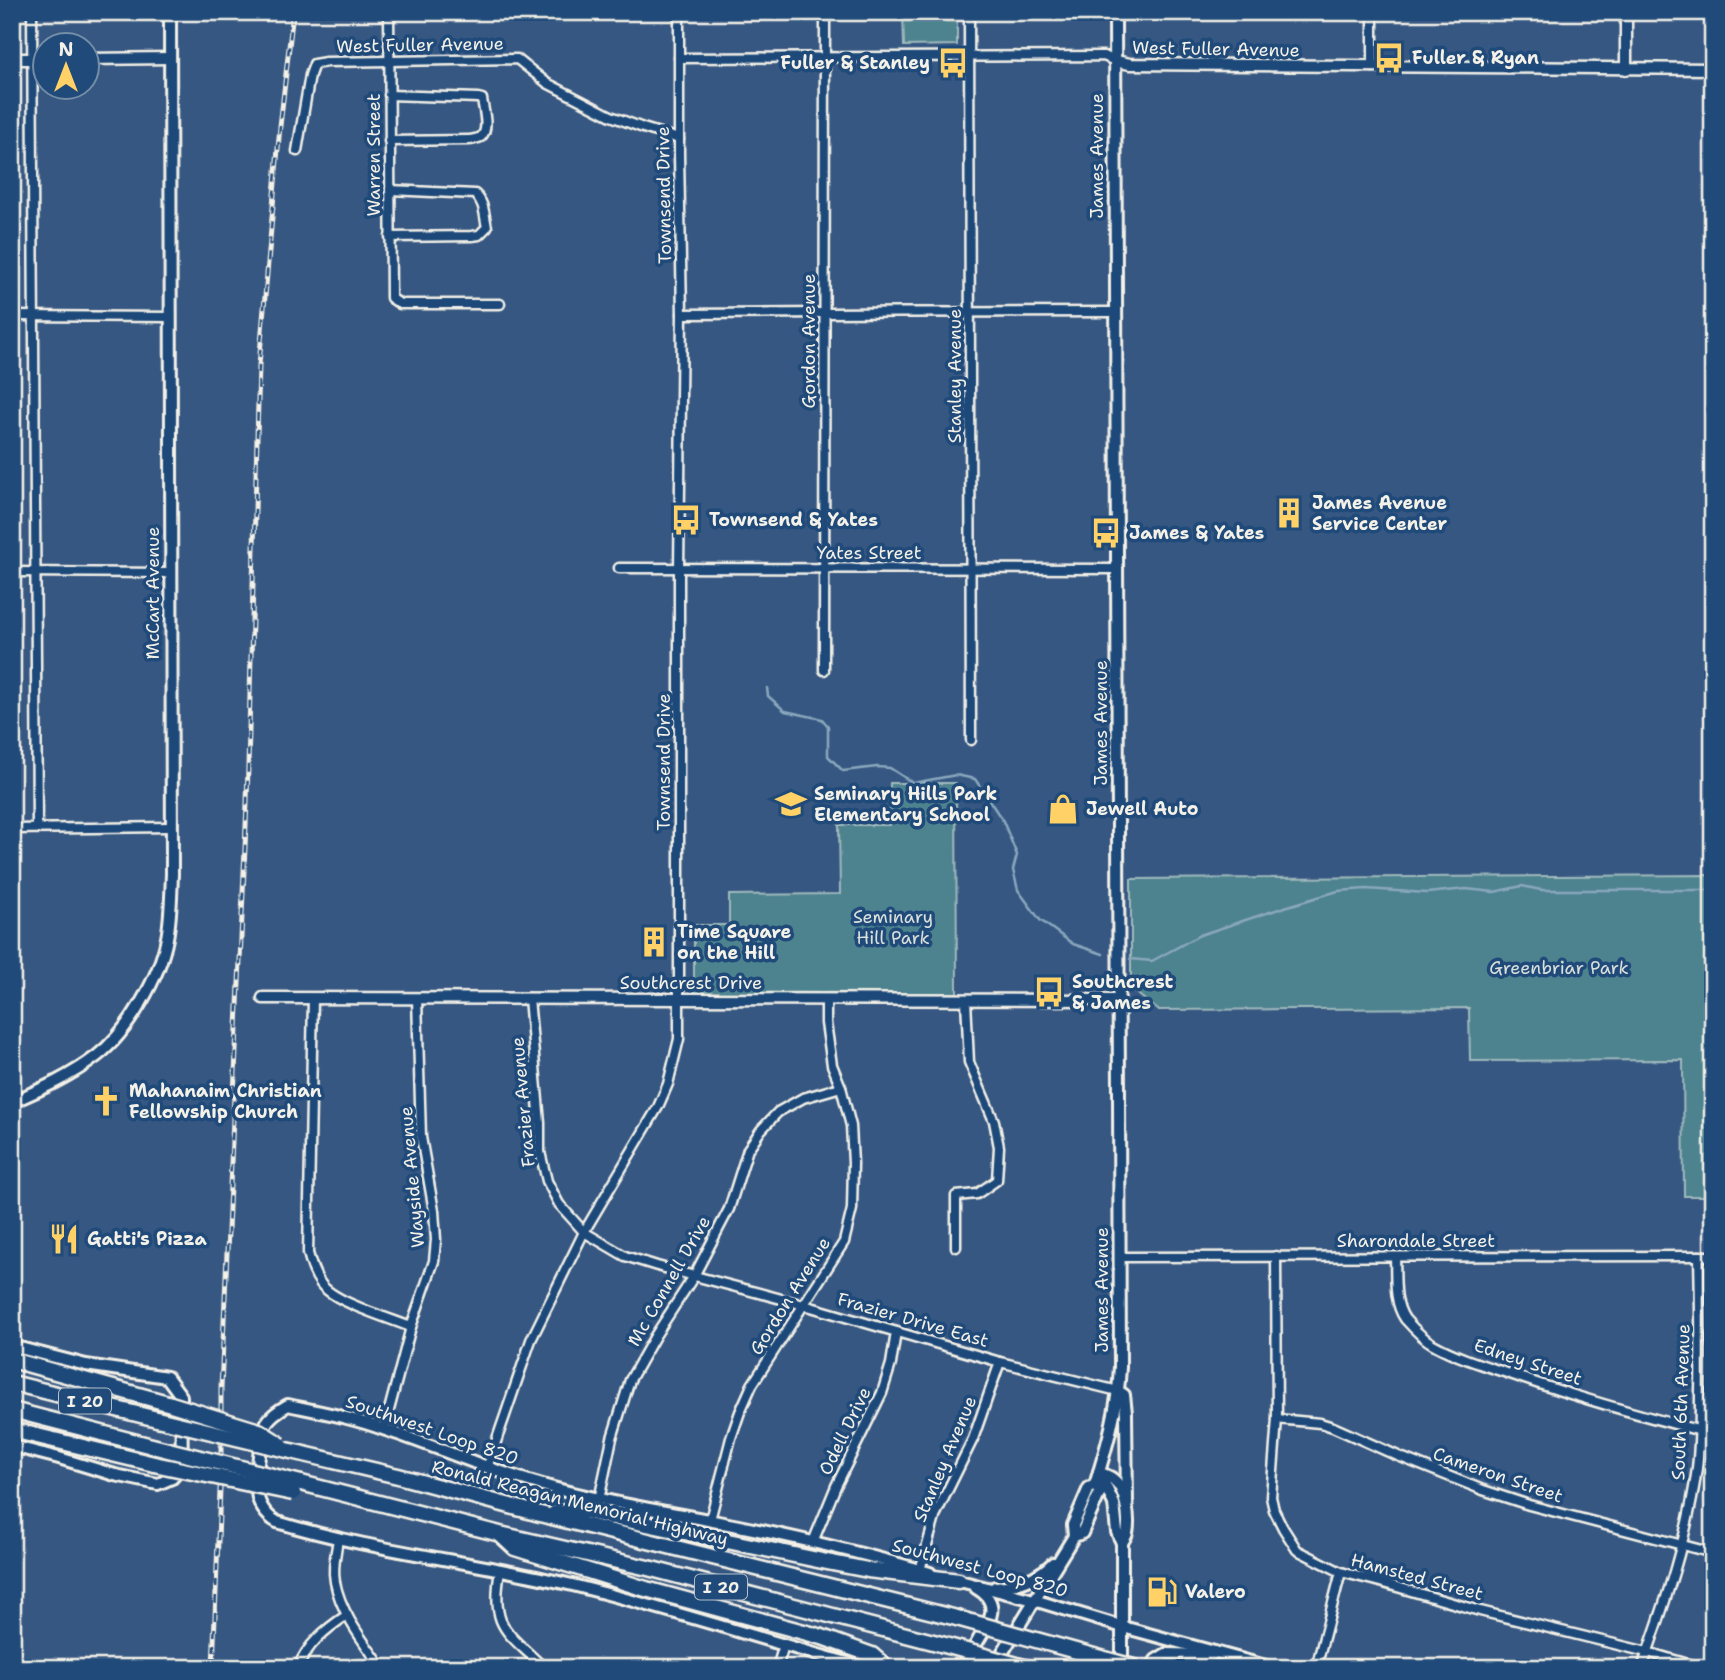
<svg xmlns="http://www.w3.org/2000/svg" width="1725" height="1680" font-family="'Shantell Sans',sans-serif">
<rect width="100%" height="100%" fill="#365782"/>
<filter id="ink" filterUnits="userSpaceOnUse"><feTurbulence type="fractalNoise" baseFrequency=".0143" numOctaves="2"/><feDisplacementMap in="SourceGraphic" scale="14" xChannelSelector="R" yChannelSelector="G"/><feConvolveMatrix kernelMatrix="1 2 1 2 8 2 1 2 1" color-interpolation-filters="sRGB"/></filter>
<g filter="url(#ink)">
<!-- green -->
<g fill="#4d828f" stroke="#a0babc" stroke-width="2">
<polygon points="903,12 957,12 957,45 904,46"/>
<polygon points="890,783 956,783 957,993 694,994 694,925 729,925 729,895 840,894 839,825 890,825"/>
<polygon points="1713,875 1713,1196 1684,1196 1683,1060 1470,1061 1469,1008 1158,1010 1131,989 1131,879"/>
</g>
<g fill="none" stroke-linecap="round" stroke-linejoin="round">
<!-- stream -->
<g stroke="#8aa8bd" stroke-width="2.5">
<polyline points="767,688 768,696 785,711 822,719 828,726 828,756 843,771 877,767 890,768 913,783 956,775 975,779 1003,821 1017,855 1013,870 1018,890 1040,920 1073,944 1103,954"/>
<polyline points="1130,959 1152,961 1200,935 1285,907 1338,891 1366,889 1427,893 1466,889 1494,892 1522,886 1541,890 1713,890"/>
</g>
<!-- minor casing -->
<g stroke="#f4f1e8" stroke-width="13">
<g id="minor">
<polyline points="32,12 37,828"/>
<polyline points="389,12 391,298 400,304 500,304"/>
<polyline points="969,12 971,740"/>
<polyline points="1373,12 1373,67"/>
<polyline points="679,58 1104,56 1115,61"/>
<path d="M389 95 478 98 482 99C483 108 490 129 481 137 480 138 471 140 469 140L389 141"/>
<polyline points="297,151 310,75 314,64 326,62 517,59 547,83 611,116 643,128 679,139"/>
<path d="M390 190 475 194C485 203 484 215 487 227L479 235 472 236 390 237"/>
<path d="M682 314C827 312 971 313 1116 312"/>
<polyline points="12,316 171,317"/>
<polyline points="619,568 1118,569"/>
<polyline points="12,572 171,573"/>
<polyline points="824,670 825,12"/>
<polyline points="12,829 171,827"/>
<path d="M313 998 308 1253C311 1264 314 1275 321 1284 334 1302 388 1318 411 1327"/>
<polyline points="529,998 540,1123 540,1152 547,1181 559,1204 584,1232 625,1256 657,1266 804,1305 1000,1362 1118,1391"/>
<polyline points="956,1247 956,1196 977,1194 997,1180 999,1147 994,1121 969,1062 966,1000"/>
<polyline points="1276,1256 1277,1419 1271,1497 1274,1510 1283,1528 1297,1550 1341,1572 1380,1582 1480,1611 1647,1652 1702,1668"/>
<polyline points="1120,1257 1713,1256"/>
<path d="M1395 1257C1396 1276 1393 1302 1405 1319 1413 1328 1422 1338 1433 1344 1458 1358 1486 1366 1513 1375 1578 1398 1646 1417 1713 1434"/>
<polyline points="1277,1419 1320,1423 1333,1427 1398,1456 1483,1490 1529,1505 1713,1553"/>
<polyline points="384,1429 411,1327 434,1261 436,1240 434,1211 421,1137 417,998"/>
<polyline points="487,1468 531,1340 584,1232 658,1107 668,1084 679,1039 679,569 682,314 679,154 679,12"/>
<polyline points="599,1500 612,1438 630,1380 655,1336 694,1276 729,1209 748,1149 761,1130 778,1112 803,1098 841,1087"/>
<polyline points="710,1520 731,1438 740,1412 752,1385 844,1242 852,1209 853,1163 851,1126 841,1087 832,1065 826,1023 826,999"/>
<path d="M338 1539C336 1553 332 1568 335 1582 341 1614 364 1642 382 1668"/>
<polyline points="813,1542 836,1486 882,1393 891,1364 896,1332"/>
<path d="M500 1570C490 1629 507 1631 544 1668"/>
<polyline points="920,1570 936,1514 973,1439 1000,1362"/>
<path d="M298 1668C307 1644 326 1629 347 1615"/>
<polyline points="777,1668 784,1645"/>
<polyline points="1316,1668 1341,1572"/>
<path d="M1642 1668C1665 1603 1688 1537 1697 1468 1700 1443 1700 1419 1700 1394 1701 1348 1700 1302 1699 1256"/>
</g>
</g>
<!-- tertiary casing -->
<g stroke="#f4f1e8" stroke-width="15">
<g id="tertiary">
<polyline points="1626,12 1626,69"/>
<polyline points="12,59 46,59"/>
<polyline points="88,59 170,58"/>
<polyline points="1115,61 1130,64 1713,69"/>
<polyline points="263,998 1119,1000"/>
</g>
</g>
<!-- secondary casing -->
<g stroke="#f4f1e8" stroke-width="16">
<g id="secondary">
<path d="M12 1102C42 1089 71 1076 97 1056 128 1032 160 977 167 938 171 917 171 895 172 874L170 12"/>
<polyline points="12,1346 86,1365 167,1377 181,1396 182,1467 172,1478 158,1484 115,1475 59,1458 12,1446"/>
<polyline points="1118,1391 1124,1395 1126,1413 1127,1504"/>
<polyline points="1099,1472 1114,1504 1117,1532 1122,1543 1122,1668"/>
<path d="M1099 1472C1104 1475 1110 1476 1114 1480 1126 1489 1130 1519 1127 1533 1126 1537 1123 1540 1122 1543"/>
<path d="M1074 1536 1073 1525 1089 1488 1095 1485C1107 1446 1118 1408 1120 1367L1115 12"/>
<polyline points="952,1579 1034,1600 1123,1627 1273,1668"/>
<path d="M995 1587C1017 1586 1037 1579 1053 1563"/>
<path d="M865 1668C765 1641 668 1608 568 1584 471 1561 372 1551 277 1522 266 1516 258 1504 257 1492 255 1479 261 1432 267 1422 272 1414 281 1409 288 1405 321 1412 354 1418 386 1430 443 1449 498 1474 557 1489 606 1502 657 1510 708 1520 782 1534 857 1551 930 1573"/>
<path d="M961 1668C968 1659 973 1649 979 1639 991 1620 1001 1602 976 1588"/>
<polyline points="993,1668 1074,1536 1082,1533 1100,1492 1095,1485"/>
<polyline points="1152,1668 1156,1660 1166,1654 1212,1655"/>
</g>
</g>
<!-- motorway casing -->
<g stroke="#f4f1e8" stroke-width="19">
<g id="motorway">
<polyline points="12,1360 171,1404"/>
<polyline points="12,1383 157,1419"/>
<polyline points="12,1410 152,1446"/>
<polyline points="12,1430 154,1464"/>
<polyline points="291,1451 398,1476 540,1514 957,1618"/>
<polyline points="301,1483 500,1534 648,1568 941,1644"/>
<polyline points="555,1513 585,1511 827,1562 868,1570 959,1581"/>
<polyline points="501,1535 515,1548 646,1589 822,1637 872,1655 887,1668"/>
</g>
</g>
<!-- minor -->
<use href="#minor" stroke="#1f4a7a" stroke-width="8"/>
<!-- tertiary -->
<use href="#tertiary" stroke="#1f4a7a" stroke-width="10"/>
<!-- secondary -->
<use href="#secondary" stroke="#1f4a7a" stroke-width="10"/>
<!-- motorway -->
<use href="#motorway" stroke="#1f4a7a" stroke-width="14"/>
<!-- rail casing -->
<g stroke="#f4f1e8" stroke-width="5">
<polyline id="rail" points="213,1668 221,1464 221,1388 247,803 259,365 280,126 293,12"/>
</g>
<!-- rail -->
<use href="#rail" stroke="#1f4a7a" stroke-width="2.5" stroke-dasharray="8" stroke-linecap="butt"/>
<!-- motorway-bridge casing -->
<g stroke="#f4f1e8" stroke-width="19" stroke-linecap="butt">
<g id="motorway-bridge">
<polyline points="171,1404 259,1431 281,1445"/>
<polyline points="157,1419 291,1451"/>
<polyline points="152,1446 301,1483"/>
<polyline points="154,1464 293,1493"/>
<polyline points="957,1618 1137,1668"/>
<polyline points="941,1644 1028,1668"/>
</g>
</g>
<!-- motorway-bridge -->
<use href="#motorway-bridge" stroke="#1f4a7a" stroke-width="14"/>
</g>
</g>
<!-- icons -->
<defs>
<g id="bus-bare" transform="scale(2.415)"><path d="M-5-6H5V4H4V6H2V4H-2V6H-4V4H-5ZM-3.5-4V0h7V-4ZM-3.5 1.2v1.5H-2V1.2ZM2 1.2v1.5H3.5V1.2Z" fill="#ffd166" stroke="#1f4a7a" stroke-width="2.5" paint-order="stroke"/></g>
<g id="building-bare" transform="scale(2.415)"><path d="M-4-6H4V6H1V3H-1V6H-4ZM-2.5-4.3h1.7v1.8h-1.7ZM.8-4.3h1.7v1.8H.8ZM-2.5-1h1.7V.8h-1.7ZM.8-1h1.7V.8H.8Z" fill="#ffd166" stroke="#1f4a7a" stroke-width="2.5" paint-order="stroke"/></g>
<g id="school-bare" transform="scale(2.415)"><path d="M0-5L7-2L0 1L-7-2ZM-4 1L0 2.5L4 1V4Q0 6-4 4Z" fill="#ffd166" stroke="#1f4a7a" stroke-width="2.5" paint-order="stroke"/></g>
<g id="shop-bare" transform="scale(2.415)"><path d="M-5-2.5h2.3a2.7 3.5 0 0 1 5.4 0H5L5.5 6h-11ZM-1.5-2.5h3a1.5 2.3 0 0 0-3 0Z" fill="#ffd166" stroke="#1f4a7a" stroke-width="2.5" paint-order="stroke"/></g>
<g id="church-bare" transform="scale(2.415)"><path d="M-1.2-6h2.4v3.5h3.3v2.4h-3.3V6h-2.4V-.1h-3.3v-2.4h3.3Z" fill="#ffd166" stroke="#1f4a7a" stroke-width="2.5" paint-order="stroke"/></g>
<g id="restaurant-bare" transform="scale(2.415)"><path d="M-5-6h1v4h1v-4h1v4h1v-4h1v5L-1.5 .5V6h-2V.5L-5-1ZM5-6V6H3V1.5H1.5Q1.5-4 5-6Z" fill="#ffd166" stroke="#1f4a7a" stroke-width="2.5" paint-order="stroke"/></g>
<g id="fuel-bare" transform="scale(2.415)"><path d="M-5.5-6h7V0h2V4h1.3V-2.5L3-4.5l.8-.8L6-3V5H2.5V1h-1V6h-7ZM-4.2-4.7v3.2H.2V-4.7Z" fill="#ffd166" stroke="#1f4a7a" stroke-width="2.5" paint-order="stroke"/></g>
</defs>
<g fill-rule="evenodd">
<use href="#bus-bare" x="1389" y="58"/>
<use href="#bus-bare" x="953" y="63"/>
<use href="#building-bare" x="1289" y="513"/>
<use href="#bus-bare" x="686" y="520"/>
<use href="#bus-bare" x="1106" y="533"/>
<use href="#school-bare" x="791" y="804"/>
<use href="#shop-bare" x="1063" y="809"/>
<use href="#building-bare" x="654" y="942"/>
<use href="#bus-bare" x="1049" y="992"/>
<use href="#church-bare" x="106" y="1101"/>
<use href="#restaurant-bare" x="64" y="1239"/>
<use href="#fuel-bare" x="1162" y="1592"/>
</g>
<g text-anchor="middle" dominant-baseline="central" stroke-width="7" stroke-linejoin="round" paint-order="stroke">
<!-- shield labels -->
<g fill="#1f4a7a" stroke="#b4bfc7" stroke-width="2">
<rect x="59" y="1388.5" width="52" height="25" rx="5"/>
<rect x="695" y="1574.5" width="52" height="25" rx="5"/>
</g>
<g font-size="16" font-weight="bold" fill="#f4f1e8">
<text x="85" y="1401">I 20</text>
<text x="721" y="1587">I 20</text>
</g>
<!-- street labels -->
<g font-size="18" fill="#f4f1e8" stroke="#1f4a7a">
<text transform="translate(420 45) rotate(-1)">West Fuller Avenue</text>
<text transform="translate(1216 49) rotate(1)">West Fuller Avenue</text>
<text transform="translate(374 155) rotate(-90)">Warren Street</text>
<text transform="translate(1097 156) rotate(-90)">James Avenue</text>
<text transform="translate(664 195) rotate(-91)">Townsend Drive</text>
<text transform="translate(809 341) rotate(-90)">Gordon Avenue</text>
<text transform="translate(955 376) rotate(-90)">Stanley Avenue</text>
<text x="869" y="553">Yates Street</text>
<text transform="translate(153 593) rotate(-90)">McCart Avenue</text>
<text transform="translate(1101 723) rotate(-90)">James Avenue</text>
<text transform="translate(664 762) rotate(-90)">Townsend Drive</text>
<text x="691" y="983">Southcrest Drive</text>
<text transform="translate(523 1102) rotate(-95)">Frazier Avenue</text>
<text transform="translate(412 1177) rotate(-95)">Wayside Avenue</text>
<text x="1416" y="1241">Sharondale Street</text>
<text transform="translate(669 1281) rotate(-60)">Mc Connell Drive</text>
<text transform="translate(1102 1290) rotate(-90)">James Avenue</text>
<text transform="translate(790 1296) rotate(-58)">Gordon Avenue</text>
<text transform="translate(913 1320) rotate(16)">Frazier Drive East</text>
<text transform="translate(1528 1362) rotate(18)">Edney Street</text>
<text transform="translate(1681 1402) rotate(-88)">South 6th Avenue</text>
<text transform="translate(432 1430) rotate(19)">Southwest Loop 820</text>
<text transform="translate(845 1431) rotate(-64)">Odell Drive</text>
<text transform="translate(945 1459) rotate(-67)">Stanley Avenue</text>
<text transform="translate(1498 1475) rotate(19)">Cameron Street</text>
<text transform="translate(580 1503) rotate(14)">Ronald Reagan Memorial Highway</text>
<text transform="translate(980 1568) rotate(15)">Southwest Loop 820</text>
<text transform="translate(1417 1577) rotate(15)">Hamsted Street</text>
</g>
<!-- poi labels -->
<g font-size="18" font-weight="bold" fill="#f4f1e8" stroke="#1f4a7a" text-anchor="start">
<text x="1412" y="58">Fuller &amp; Ryan</text>
<text x="930" y="63" text-anchor="end">Fuller &amp; Stanley</text>
<text x="1312" y="503">James Avenue<tspan x="1312" dy="21">Service Center</tspan></text>
<text x="709" y="520">Townsend &amp; Yates</text>
<text x="1129" y="533">James &amp; Yates</text>
<text x="814" y="794">Seminary Hills Park<tspan x="814" dy="21">Elementary School</tspan></text>
<text x="1086" y="809">Jewell Auto</text>
<text x="677" y="932">Time Square<tspan x="677" dy="21">on the Hill</tspan></text>
<text x="1072" y="982">Southcrest<tspan x="1072" dy="21">&amp; James</tspan></text>
<text x="129" y="1091">Mahanaim Christian<tspan x="129" dy="21">Fellowship Church</tspan></text>
<text x="87" y="1239">Gatti's Pizza</text>
<text x="1185" y="1592">Valero</text>
</g>
<!-- park labels -->
<g font-size="18" fill="#dbe0db" stroke="#1f4a7a">
<text x="893" y="917">Seminary<tspan x="893" dy="21">Hill Park</tspan></text>
<text x="1559" y="968">Greenbriar Park</text>
</g>
</g>
<!-- margin -->
<rect width="1725" height="1680" fill="none" stroke="#1f4a7a" stroke-width="42"/>
<rect x="21" y="21" width="1683" height="1638" fill="none" stroke="#f4f1e8" stroke-width="2.5" filter="url(#ink)"/>
<!-- north arrow -->
<g transform="translate(66 66)"><circle r="33" fill="#1f4a7a" stroke="#748da6" stroke-width="2"/>
<path d="M0-5L12 26L0 18L-12 26Z" fill="#ffd166"/>
<text y="-10" font-size="19" font-weight="bold" text-anchor="middle" fill="#f4f1e8">N</text>
</g>
</svg>
